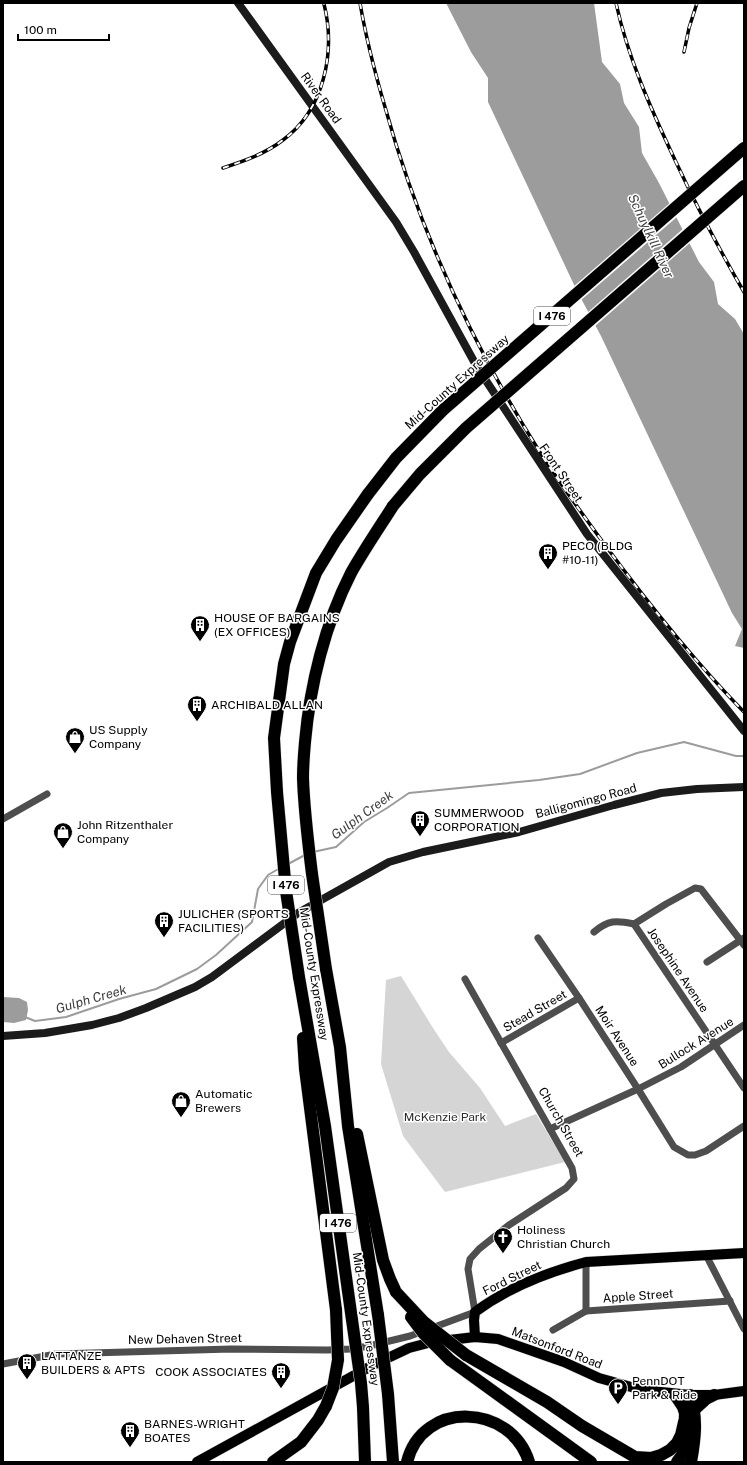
<svg xmlns="http://www.w3.org/2000/svg" width="747" height="1465" font-family="'Public Sans',sans-serif">
<rect width="100%" height="100%" fill="#fff"/>
<!-- green -->
<polygon fill="#d5d5d5" points="401,976 433,1028 449,1052 480,1088 505,1126 536,1114 565,1162 445,1192 403,1136 381,1064 386,980"/>
<!-- water -->
<g fill="#9c9c9c">
<polygon points="446,3 594,3 602,62 620,84 624,103 639,127 642,153 659,183 699,262 714,282 718,304 735,319 744,334 744,648 735,646 742,629 732,613 601,336 576,289 488,102 488,78 471,52"/>
<polygon points="3,997 19,998 27,1002 28,1010 26,1020 14,1023 3,1022"/>
</g>
<!-- pier -->
<g fill="#fff">
<polygon points="671,202 678,216 580,301 573,287"/>
<polygon points="684,228 691,242 594,327 587,313"/>
</g>
<g fill="none" stroke-linecap="round" stroke-linejoin="round">
<!-- stream -->
<g stroke="#9c9c9c" stroke-width="2">
<polyline points="313,852 336,847 364,822 387,808 409,793 539,780 580,774 637,753 684,742 736,756 744,756"/>
<polyline points="288,864 305,855"/>
<polyline points="25,1017 35,1021 66,1017 119,999 156,989 197,969 216,955 252,922 258,889 268,875 280,868"/>
</g>
<!-- primary casing -->
<g stroke="#dbdbdb" stroke-width="11">
<g id="primary">
<path d="M475 1337 474 1320 475 1312C506 1289 548 1272 586 1262L744 1253"/>
<polyline points="197,1462 373,1365 409,1348 432,1342 475,1337 498,1339 564,1362 599,1378 642,1390 690,1395 714,1395 744,1391"/>
</g>
</g>
<!-- highway casing -->
<g stroke="#dbdbdb" stroke-width="13">
<g id="highway">
<polyline points="277,792 274,738 284,664 290,642 316,573 336,540 368,494"/>
<path d="M312 874C308 842 304 810 303 778 303 766 304 753 305 742 310 685 325 624 351 573 364 550 379 528 393 506"/>
<polyline points="326,969 340,1047 348,1126 378,1315"/>
<polyline points="299,977 325,1126 352,1320"/>
<polyline points="303,1038 305,1069 336,1310"/>
<polyline points="357,1134 383,1260 390,1279 396,1292"/>
<polyline points="466,1355 547,1402 582,1426 635,1457 651,1458 661,1455 670,1450 677,1443 681,1435 684,1422"/>
<polyline points="450,1360 591,1462"/>
<polyline points="388,1394 393,1462"/>
<polyline points="675,1395 683,1407 685,1413 684,1445 682,1455 677,1462"/>
<path d="M690 1395C698 1417 695 1440 691 1462"/>
<polyline points="363,1407 365,1462"/>
<polyline points="695,1409 706,1399 714,1395"/>
<polyline points="273,1462 301,1442 318,1420 326,1406"/>
<path d="M407 1462C422 1400 511 1403 529 1462"/>
</g>
</g>
<!-- street -->
<g stroke="#4e4e4e" stroke-width="7">
<polyline points="3,819 47,794"/>
<polyline points="634,924 744,1088"/>
<path d="M594 932C608 920 616 920 634 924L666 904 695 888 701 889 744 945"/>
<polyline points="538,938 579,998 638,1089 674,1147 688,1155 695,1155 706,1151 744,1126"/>
<polyline points="707,962 744,938"/>
<polyline points="501,1043 579,998"/>
<polyline points="550,1129 638,1089 681,1067 744,1025"/>
<polyline points="706,1255 744,1329"/>
<polyline points="586,1262 586,1311"/>
<polyline points="553,1330 586,1311 730,1301"/>
<polyline points="3,1364 56,1354 231,1349 328,1350 351,1349 369,1346 410,1336 475,1312 468,1269 470,1259 479,1249 509,1225 566,1188 574,1179 572,1168 465,979"/>
</g>
<!-- secondary -->
<g stroke="#1b1b1b" stroke-width="8">
<polyline points="238,3 396,222 414,252 477,367 587,534 744,731"/>
<polyline points="3,1036 45,1033 92,1025 119,1018 146,1008 195,987 212,977 298,913 389,862 423,852 519,832 614,805 661,793 697,789 744,787"/>
</g>
<!-- primary -->
<use href="#primary" stroke="#000" stroke-width="10"/>
<!-- highway -->
<use href="#highway" stroke="#000" stroke-width="12"/>
<!-- rail casing -->
<g stroke="#000" stroke-width="3.5">
<g id="rail">
<path d="M360 3C366 38 375 73 385 107 419 230 473 346 541 454 561 485 583 515 605 545 648 603 693 660 744 712"/>
<path d="M616 3C628 58 651 109 675 160 696 205 719 249 744 292"/>
<polyline points="684,52 689,28 697,3"/>
<path d="M223 168C244 161 265 154 283 140 324 110 336 52 324 4"/>
</g>
</g>
<!-- rail -->
<use href="#rail" stroke="#fff" stroke-width="2" stroke-dasharray="6" stroke-linecap="butt"/>
<!-- highway-bridge casing -->
<g stroke="#dbdbdb" stroke-width="13" stroke-linecap="butt">
<g id="highway-bridge">
<polyline points="368,494 396,458 443,410 744,148"/>
<polyline points="393,506 420,474 466,428 744,186"/>
<polyline points="277,792 286,891 299,977"/>
<polyline points="312,874 326,969"/>
<polyline points="396,1292 424,1322 466,1355"/>
<polyline points="378,1315 388,1394"/>
<polyline points="411,1317 423,1333 450,1360"/>
<polyline points="352,1320 361,1383 363,1407"/>
<polyline points="326,1406 333,1388 338,1360 336,1310"/>
</g>
</g>
<!-- highway-bridge -->
<use href="#highway-bridge" stroke="#000" stroke-width="12"/>
</g>
<!-- icons -->
<defs>
<g id="building-pin" transform="scale(1)"><path d="M0 17L-7.5 6A9.5 9.5 0 1 1 7.5 6Z" fill="#000" stroke="#fff"/><path d="M-4-6H4V6H1V3H-1V6H-4ZM-2.5-4.3h1.7v1.8h-1.7ZM.8-4.3h1.7v1.8H.8ZM-2.5-1h1.7V.8h-1.7ZM.8-1h1.7V.8H.8Z" fill="#fff"/></g>
<g id="shop-pin" transform="scale(1)"><path d="M0 17L-7.5 6A9.5 9.5 0 1 1 7.5 6Z" fill="#000" stroke="#fff"/><path d="M-5-2.5h2.3a2.7 3.5 0 0 1 5.4 0H5L5.5 6h-11ZM-1.5-2.5h3a1.5 2.3 0 0 0-3 0Z" fill="#fff"/></g>
<g id="church-pin" transform="scale(1)"><path d="M0 17L-7.5 6A9.5 9.5 0 1 1 7.5 6Z" fill="#000" stroke="#fff"/><path d="M-1.2-6h2.4v3.5h3.3v2.4h-3.3V6h-2.4V-.1h-3.3v-2.4h3.3Z" fill="#fff"/></g>
<g id="parking-pin" transform="scale(1)"><path d="M0 17L-7.5 6A9.5 9.5 0 1 1 7.5 6Z" fill="#000" stroke="#fff"/><path d="M-3.5-5.5H1a3.5 3.5 0 0 1 0 7H-1V5.5H-3.5ZM-1-3.4V-.6H.8a1.4 1.4 0 0 0 0-2.8Z" fill="#fff"/></g>
</defs>
<g fill-rule="evenodd">
<use href="#building-pin" x="548" y="553"/>
<use href="#building-pin" x="200" y="625"/>
<use href="#building-pin" x="197" y="705"/>
<use href="#shop-pin" x="75" y="737"/>
<use href="#building-pin" x="420" y="820"/>
<use href="#shop-pin" x="63" y="832"/>
<use href="#building-pin" x="164" y="921"/>
<use href="#shop-pin" x="181" y="1101"/>
<use href="#church-pin" x="503" y="1237"/>
<use href="#building-pin" x="27" y="1363"/>
<use href="#building-pin" x="281" y="1372"/>
<use href="#parking-pin" x="618" y="1388"/>
<use href="#building-pin" x="130" y="1431"/>
</g>
<g text-anchor="middle" dominant-baseline="central" stroke-width="3" stroke-linejoin="round" paint-order="stroke">
<!-- shield labels -->
<g fill="#fff" stroke="#4c4c4c" stroke-width="1">
<rect x="534" y="307" width="36" height="18" rx="3"/>
<rect x="268" y="876" width="36" height="18" rx="3"/>
<rect x="320" y="1214" width="36" height="18" rx="3"/>
</g>
<g font-size="11" font-weight="bold" fill="#000">
<text x="552" y="316">I 476</text>
<text x="286" y="885">I 476</text>
<text x="338" y="1223">I 476</text>
</g>
<!-- street labels -->
<g font-size="12" fill="#000" stroke="#fff">
<text transform="translate(321 98) rotate(54)">River Road</text>
<text transform="translate(457 382) rotate(-42)">Mid-County Expressway</text>
<text transform="translate(561 473) rotate(56)">Front Street</text>
<text transform="translate(586 801) rotate(-15)">Balligomingo Road</text>
<text transform="translate(678 970) rotate(56)">Josephine Avenue</text>
<text transform="translate(314 974) rotate(81)">Mid-County Expressway</text>
<text transform="translate(535 1011) rotate(-30)">Stead Street</text>
<text transform="translate(617 1036) rotate(57)">Moir Avenue</text>
<text transform="translate(696 1043) rotate(-32)">Bullock Avenue</text>
<text transform="translate(561 1122) rotate(60)">Church Street</text>
<text transform="translate(512 1278) rotate(-26)">Ford Street</text>
<text transform="translate(638 1296) rotate(-4)">Apple Street</text>
<text transform="translate(366 1319) rotate(82)">Mid-County Expressway</text>
<text transform="translate(185 1339) rotate(-1)">New Dehaven Street</text>
<text transform="translate(557 1348) rotate(21)">Matsonford Road</text>
</g>
<!-- poi labels -->
<g font-size="12" fill="#000" stroke="#fff" text-anchor="start">
<text x="562" y="546">PECO (BLDG<tspan x="562" dy="14">#10-11)</tspan></text>
<text x="214" y="618">HOUSE OF BARGAINS<tspan x="214" dy="14">(EX OFFICES)</tspan></text>
<text x="211" y="705">ARCHIBALD ALLAN</text>
<text x="89" y="730">US Supply<tspan x="89" dy="14">Company</tspan></text>
<text x="434" y="813">SUMMERWOOD<tspan x="434" dy="14">CORPORATION</tspan></text>
<text x="77" y="825">John Ritzenthaler<tspan x="77" dy="14">Company</tspan></text>
<text x="178" y="914">JULICHER (SPORTS<tspan x="178" dy="14">FACILITIES)</tspan></text>
<text x="195" y="1094">Automatic<tspan x="195" dy="14">Brewers</tspan></text>
<text x="517" y="1230">Holiness<tspan x="517" dy="14">Christian Church</tspan></text>
<text x="41" y="1356">LATTANZE<tspan x="41" dy="14">BUILDERS &amp; APTS</tspan></text>
<text x="267" y="1372" text-anchor="end">COOK ASSOCIATES</text>
<text x="632" y="1381">PennDOT<tspan x="632" dy="14">Park &amp; Ride</tspan></text>
<text x="144" y="1424">BARNES-WRIGHT<tspan x="144" dy="14">BOATES</tspan></text>
</g>
<!-- park labels -->
<g font-size="12" fill="#2c2c2c" stroke="#fff">
<text x="445" y="1117">McKenzie Park</text>
</g>
<!-- water labels -->
<g font-size="13" font-style="italic" fill="#3d3d3d" stroke="#fff">
<text transform="translate(651 236) rotate(65)">Schuylkill River</text>
<text transform="translate(362 815) rotate(-36)">Gulph Creek</text>
<text transform="translate(91 999) rotate(-16)">Gulph Creek</text>
</g>
</g>
<!-- border -->
<rect width="747" height="1465" fill="none" stroke="#000000" stroke-width="8"/>
<!-- scale -->
<path d="M18 34v6h91v-6" fill="none" stroke="#000000" stroke-width="2"/>
<text x="24" y="34" font-size="12" fill="#000000" stroke="#ffffff" stroke-width="3" paint-order="stroke">100 m</text>
</svg>
